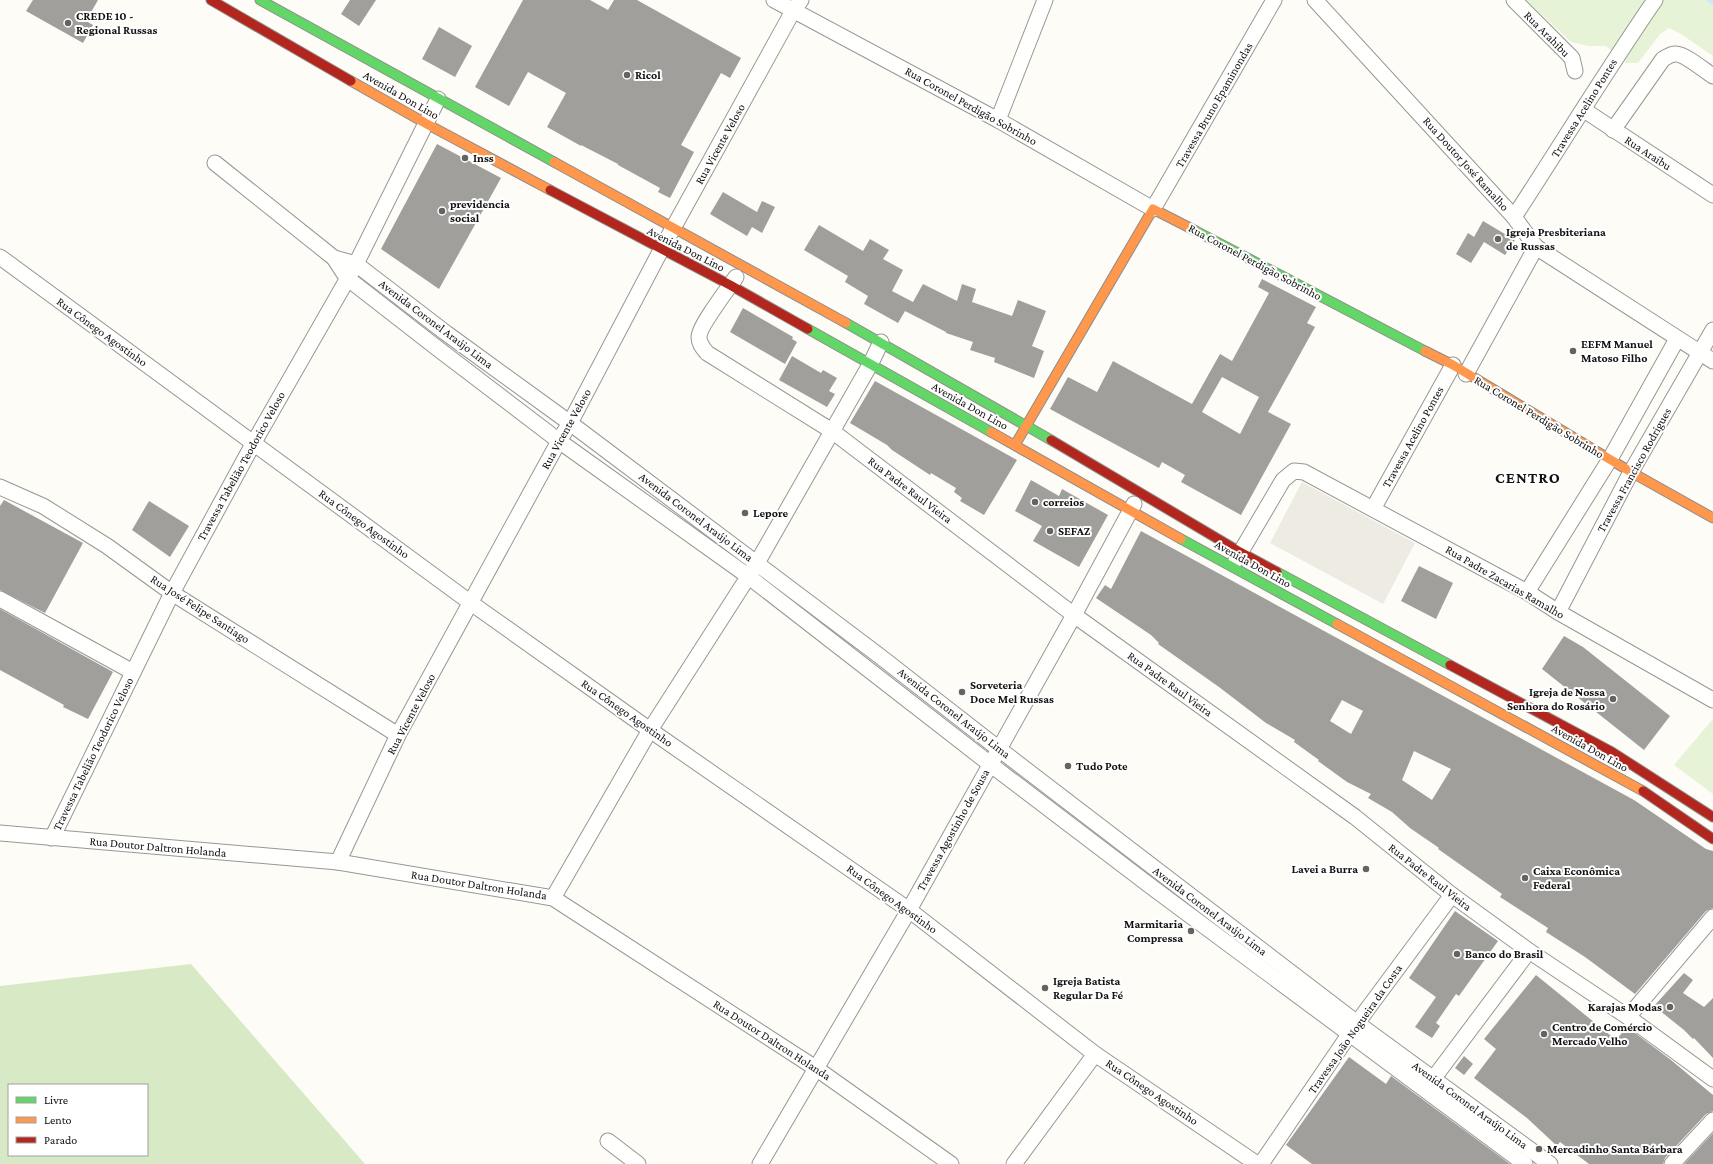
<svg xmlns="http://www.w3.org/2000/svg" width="1713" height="1164" font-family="'Crimson Pro',serif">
<rect width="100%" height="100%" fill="#fdfcf7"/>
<!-- green -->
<g fill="#e7f3d7">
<polygon points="1526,0 1713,0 1713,56 1681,34 1669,28 1660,34 1638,63 1626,63 1606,46 1588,46 1571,42"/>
<polygon points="1713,719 1713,794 1674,765"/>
</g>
<!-- forest -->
<path fill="#d8eac5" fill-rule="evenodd" d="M191 964 365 1164H0V986ZM9 1085H147V1155H9Z"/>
<!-- plaza -->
<polygon fill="#edebe2" points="1302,482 1415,543 1383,604 1270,543"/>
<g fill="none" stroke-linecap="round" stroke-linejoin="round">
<!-- stream -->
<polyline stroke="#cde8f7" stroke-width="4.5" points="1709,0 1713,3"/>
</g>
<!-- building -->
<g fill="#a19f9c" fill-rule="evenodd">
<polygon points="33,0 98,0 86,21 93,25 83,43 26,11"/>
<polygon points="350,0 376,0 359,26 341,14"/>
<polygon points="523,0 590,0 608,10 614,0 637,0 741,58 730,78 721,73 681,145 694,152 670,198 658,192 660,188 618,165 618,164 581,145 581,146 547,127 566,93 528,72 509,106 475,87"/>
<polygon points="439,27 472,46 455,77 422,59"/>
<polygon points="437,144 501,178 439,289 381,249"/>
<polygon points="723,192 757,212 762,201 775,207 762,233 752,227 747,236 710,214"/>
<polygon points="1483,221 1515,240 1505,255 1484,242 1471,263 1456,254 1468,233 1474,237"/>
<polygon points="819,225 863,251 870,239 889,250 883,259 903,270 892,291 913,302 923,284 957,301 962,284 976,289 972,302 1012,316 1018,300 1046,311 1032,346 1044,351 1034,378 994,362 995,358 970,350 973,342 946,333 946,332 905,311 898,323 864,304 868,296 845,282 848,276 804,250"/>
<path d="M1262 279 1316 307 1307 323 1315 327 1268 412 1291 424 1241 515 1181 482 1185 475 1162 462 1159 468 1050 409 1068 377 1097 392 1113 361 1192 404 1220 354 1232 361 1269 293 1258 287ZM1222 377 1259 397 1240 434 1202 412Z"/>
<polygon points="743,308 793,337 792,339 797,342 785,364 730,332"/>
<polygon points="792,356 821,373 823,370 837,378 829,391 835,394 827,407 779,380"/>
<polygon points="875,381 1017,460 984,515 960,501 962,498 954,492 956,488 931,473 930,475 892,450 887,445 850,423"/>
<polygon points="1031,480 1059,496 1062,489 1108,515 1079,567 1033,541 1042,526 1015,511"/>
<polygon points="4,500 83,543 45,613 0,590 0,506"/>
<polygon points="149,501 189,526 170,557 132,530"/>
<path d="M1141 531 1634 800 1706 849 1713 851V908L1706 911 1635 994 1585 957 1546 932 1548 928 1500 897 1502 894 1438 849 1439 848 1410 828 1392 812 1368 798 1371 794 1347 782 1318 761 1319 760 1294 742 1295 740 1266 723 1219 687 1158 644 1159 643 1151 635 1096 598 1105 585 1111 589ZM1342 700 1363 711 1351 734 1330 721ZM1414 751 1451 769 1432 800 1402 780Z"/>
<polygon points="1419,566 1453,583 1436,619 1401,601"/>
<polygon points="0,609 113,672 88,719 63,707 64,705 0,670"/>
<polygon points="1564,636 1583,647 1670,716 1644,750 1542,669"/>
<polygon points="1455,911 1498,941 1459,996 1456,994 1436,1023 1440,1026 1432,1038 1415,1027 1436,997 1409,978"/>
<polygon points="1684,973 1693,980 1683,993 1704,1007 1713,998 1713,1058 1694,1038 1693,1039 1684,1030 1654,1006"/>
<polygon points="1536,975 1616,1040 1627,1027 1671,1060 1713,1095 1713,1111 1706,1114 1665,1158 1663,1164 1589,1164 1560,1142 1557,1146 1527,1118 1474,1078 1496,1049 1484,1039"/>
<polygon points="1464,1056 1473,1064 1464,1075 1455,1068"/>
<polygon points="1349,1057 1386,1084 1391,1076 1510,1164 1312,1164 1286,1145"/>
<polygon points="1713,1133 1713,1164 1684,1164"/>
</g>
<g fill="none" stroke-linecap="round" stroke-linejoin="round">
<!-- street casing -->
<g stroke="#979795" stroke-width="17">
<g id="street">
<polyline points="774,0 998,120 1153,209 1274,0"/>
<polyline points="1315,0 1514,217 1536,247 1713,361"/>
<polyline points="1514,0 1572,58 1575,71"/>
<polyline points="1584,110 1713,195"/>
<polyline points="998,120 1045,0"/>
<path d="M1613 130 1663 59C1667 57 1671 54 1675 54 1684 53 1705 71 1713 76"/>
<polyline points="215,163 334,258 347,278 437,348 559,441 748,576 990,764 1153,888 1525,1164"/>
<path d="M1514 217C1561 145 1606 71 1655 0"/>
<polyline points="0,257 471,603 650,730 909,910 1095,1054 1257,1164"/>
<polyline points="334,258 356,264 446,333 570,423 877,654 999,749 1357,1023 1550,1164"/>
<path d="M736 277C728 289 699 326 699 337 699 344 703 348 707 353L832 431 1074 615 1355 817 1452 895 1529 951 1628 1017 1713 1079"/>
<polyline points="1466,374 1536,247"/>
<polyline points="0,487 43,506 107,546 172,593 398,735"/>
<polyline points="1373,509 1453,365"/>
<polyline points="1236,560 1283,480 1294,471 1304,472 1527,592 1558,612 1713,700"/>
<polyline points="1527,592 1610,459 1677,339"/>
<polyline points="0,599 133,672"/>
<polyline points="1558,612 1631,472 1713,330"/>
<polyline points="0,833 338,862 553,898 817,1069 951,1164"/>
<polyline points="52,838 172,593 253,444 356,264 438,99"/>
<polyline points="338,862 398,735 559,441 570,423 661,250 793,11 801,0"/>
<polyline points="553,898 650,730 757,563 871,363 881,342"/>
<polyline points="1628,1017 1713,917"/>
<polyline points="1427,1087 1529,951"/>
<polyline points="608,1141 638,1164"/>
<polyline points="760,1164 909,910 1074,615 1134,504"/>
<polyline points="1014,1164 1095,1054"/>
<polyline points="1261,1164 1357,1023 1452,895"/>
<polyline points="1672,1164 1713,1120"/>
</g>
</g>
<!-- fast casing -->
<g stroke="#8e8d8b" stroke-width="11">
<g id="fast">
<polyline points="260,0 554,162"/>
<polyline points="1194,230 1425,351"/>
<polyline points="846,323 1051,440"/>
<polyline points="808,329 991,432"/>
<polyline points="1181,539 1337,624"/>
<polyline points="1277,572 1450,665"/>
</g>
</g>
<!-- slow casing -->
<g stroke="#8e8d8b" stroke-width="11">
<g id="slow">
<polyline points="351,81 425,123 550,190"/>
<polyline points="554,162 846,323"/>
<polyline points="1425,351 1453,365 1631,472 1713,518"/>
<polyline points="991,432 1181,539"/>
<polyline points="1015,445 1153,209 1194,230"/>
<polyline points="1337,624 1643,791"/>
</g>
</g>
<!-- jam casing -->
<g stroke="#8e8d8b" stroke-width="11">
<g id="jam">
<polyline points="211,0 351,81"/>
<polyline points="550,190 730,285 808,329"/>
<polyline points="1051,440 1240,552 1277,572"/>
<polyline points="1450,665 1612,752 1713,817"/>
<polyline points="1643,791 1713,839"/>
</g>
</g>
<!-- street -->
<use href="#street" stroke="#fffffe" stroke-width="15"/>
<!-- fast -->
<use href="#fast" stroke="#63d668" stroke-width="9"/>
<!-- slow -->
<use href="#slow" stroke="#ff974d" stroke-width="9"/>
<!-- jam -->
<use href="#jam" stroke="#b3261e" stroke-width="9"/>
</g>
<!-- markers -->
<g fill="#646362" stroke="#fff" stroke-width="1.5">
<circle cx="68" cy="23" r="4"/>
<circle cx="627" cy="75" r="4"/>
<circle cx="465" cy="158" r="4"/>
<circle cx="442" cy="211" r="4"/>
<circle cx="1498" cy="239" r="4"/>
<circle cx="1573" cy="351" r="4"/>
<circle cx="1035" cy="502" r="4"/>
<circle cx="745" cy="513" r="4"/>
<circle cx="1050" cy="531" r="4"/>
<circle cx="962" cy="692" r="4"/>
<circle cx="1613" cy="699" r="4"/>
<circle cx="1068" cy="766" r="4"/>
<circle cx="1366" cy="869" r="4"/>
<circle cx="1525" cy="878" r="4"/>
<circle cx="1191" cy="931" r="4"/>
<circle cx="1457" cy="954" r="4"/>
<circle cx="1045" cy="988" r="4"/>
<circle cx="1670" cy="1007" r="4"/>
<circle cx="1544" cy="1034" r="4"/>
<circle cx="1539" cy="1149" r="4"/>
</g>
<g text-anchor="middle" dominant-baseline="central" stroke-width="4" stroke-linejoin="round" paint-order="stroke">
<!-- poi labels -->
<g font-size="12" font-weight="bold" fill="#111" stroke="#fff" text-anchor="start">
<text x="76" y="16">CREDE 10 -<tspan x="76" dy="14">Regional Russas</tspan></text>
<text x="635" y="75">Ricol</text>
<text x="473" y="158">Inss</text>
<text x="450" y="204">previdencia<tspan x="450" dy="14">social</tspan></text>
<text x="1506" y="232">Igreja Presbiteriana<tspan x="1506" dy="14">de Russas</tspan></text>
<text x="1581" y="344">EEFM Manuel<tspan x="1581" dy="14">Matoso Filho</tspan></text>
<text x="1043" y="502">correios</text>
<text x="753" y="513">Lepore</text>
<text x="1058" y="531">SEFAZ</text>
<text x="970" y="685">Sorveteria<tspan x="970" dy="14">Doce Mel Russas</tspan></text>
<text x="1605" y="692" text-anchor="end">Igreja de Nossa<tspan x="1605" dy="14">Senhora do Rosário</tspan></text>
<text x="1076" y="766">Tudo Pote</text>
<text x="1358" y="869" text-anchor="end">Lavei a Burra</text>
<text x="1533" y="871">Caixa Econômica<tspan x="1533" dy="14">Federal</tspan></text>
<text x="1183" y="924" text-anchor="end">Marmitaria<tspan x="1183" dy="14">Compressa</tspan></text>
<text x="1465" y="954">Banco do Brasil</text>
<text x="1053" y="981">Igreja Batista<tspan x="1053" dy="14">Regular Da Fé</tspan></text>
<text x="1662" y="1007" text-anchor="end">Karajas Modas</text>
<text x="1552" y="1027">Centro de Comércio<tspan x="1552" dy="14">Mercado Velho</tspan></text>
<text x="1547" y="1149">Mercadinho Santa Bárbara</text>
</g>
<!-- street labels -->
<g font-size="12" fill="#111" stroke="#fff">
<text transform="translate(1547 34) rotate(45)">Rua Arahibu</text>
<text transform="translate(401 95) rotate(30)">Avenida Don Lino</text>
<text transform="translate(1214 105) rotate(-60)">Travessa Bruno Epaminondas</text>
<text transform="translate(971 106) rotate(29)">Rua Coronel Perdigão Sobrinho</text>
<text transform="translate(1584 108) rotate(-58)">Travessa Acelino Pontes</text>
<text transform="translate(720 144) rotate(-61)">Rua Vicente Veloso</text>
<text transform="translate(1648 153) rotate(33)">Rua Araibu</text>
<text transform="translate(1466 164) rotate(48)">Rua Doutor José Ramalho</text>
<text transform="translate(686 249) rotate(27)">Avenida Don Lino</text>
<text transform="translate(1255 262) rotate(28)">Rua Coronel Perdigão Sobrinho</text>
<text transform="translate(436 324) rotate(37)">Avenida Coronel Araújo Lima</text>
<text transform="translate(102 332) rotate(36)">Rua Cônego Agostinho</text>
<text transform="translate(970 406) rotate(29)">Avenida Don Lino</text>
<text transform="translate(1539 417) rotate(31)">Rua Coronel Perdigão Sobrinho</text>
<text transform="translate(566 429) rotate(-61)">Rua Vicente Veloso</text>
<text transform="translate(1413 437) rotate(-61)">Travessa Acelino Pontes</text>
<text transform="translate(241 466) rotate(-61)">Travessa Tabelião Teodorico Veloso</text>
<text transform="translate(1634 470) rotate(-61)">Travessa Francisco Rodrigues</text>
<text transform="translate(910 490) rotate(37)">Rua Padre Raul Vieira</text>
<text transform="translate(696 517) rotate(37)">Avenida Coronel Araújo Lima</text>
<text transform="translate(364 524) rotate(36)">Rua Cônego Agostinho</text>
<text transform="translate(1253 564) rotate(29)">Avenida Don Lino</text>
<text transform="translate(1505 582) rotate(30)">Rua Padre Zacarias Ramalho</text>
<text transform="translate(200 609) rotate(33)">Rua José Felipe Santiago</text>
<text transform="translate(1170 684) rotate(36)">Rua Padre Raul Vieira</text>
<text transform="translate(627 713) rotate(35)">Rua Cônego Agostinho</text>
<text transform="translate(954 713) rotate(38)">Avenida Coronel Araújo Lima</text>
<text transform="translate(411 714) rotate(-62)">Rua Vicente Veloso</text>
<text transform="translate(1590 748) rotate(29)">Avenida Don Lino</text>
<text transform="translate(93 754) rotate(-64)">Travessa Tabelião Teodorico Veloso</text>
<text transform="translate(953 830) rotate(-61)">Travessa Agostinho de Sousa</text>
<text transform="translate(158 847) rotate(5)">Rua Doutor Daltron Holanda</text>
<text transform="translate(1430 877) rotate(38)">Rua Padre Raul Vieira</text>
<text transform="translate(479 885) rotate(9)">Rua Doutor Daltron Holanda</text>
<text transform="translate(892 899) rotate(36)">Rua Cônego Agostinho</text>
<text transform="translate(1210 911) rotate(37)">Avenida Coronel Araújo Lima</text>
<text transform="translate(1355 1029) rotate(-55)">Travessa João Nogueira da Costa</text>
<text transform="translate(772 1040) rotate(33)">Rua Doutor Daltron Holanda</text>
<text transform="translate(1152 1092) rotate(34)">Rua Cônego Agostinho</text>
<text transform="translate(1470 1105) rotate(36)">Avenida Coronel Araújo Lima</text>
</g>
<!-- district labels -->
<g font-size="16" font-weight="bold" letter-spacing="1" fill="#111" stroke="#fff">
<text x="1528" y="477">CENTRO</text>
</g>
</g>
<!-- legend -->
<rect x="8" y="1084" width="140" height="72" fill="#ffffff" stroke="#a0a0a0"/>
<rect x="16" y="1097" width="20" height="6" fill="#63d668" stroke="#a0a0a0"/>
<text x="44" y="1104" font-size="12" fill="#111111">Livre</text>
<rect x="16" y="1117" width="20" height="6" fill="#ff974d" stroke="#a0a0a0"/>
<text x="44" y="1124" font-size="12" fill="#111111">Lento</text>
<rect x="16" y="1137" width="20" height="6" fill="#b3261e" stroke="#a0a0a0"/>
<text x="44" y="1144" font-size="12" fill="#111111">Parado</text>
</svg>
